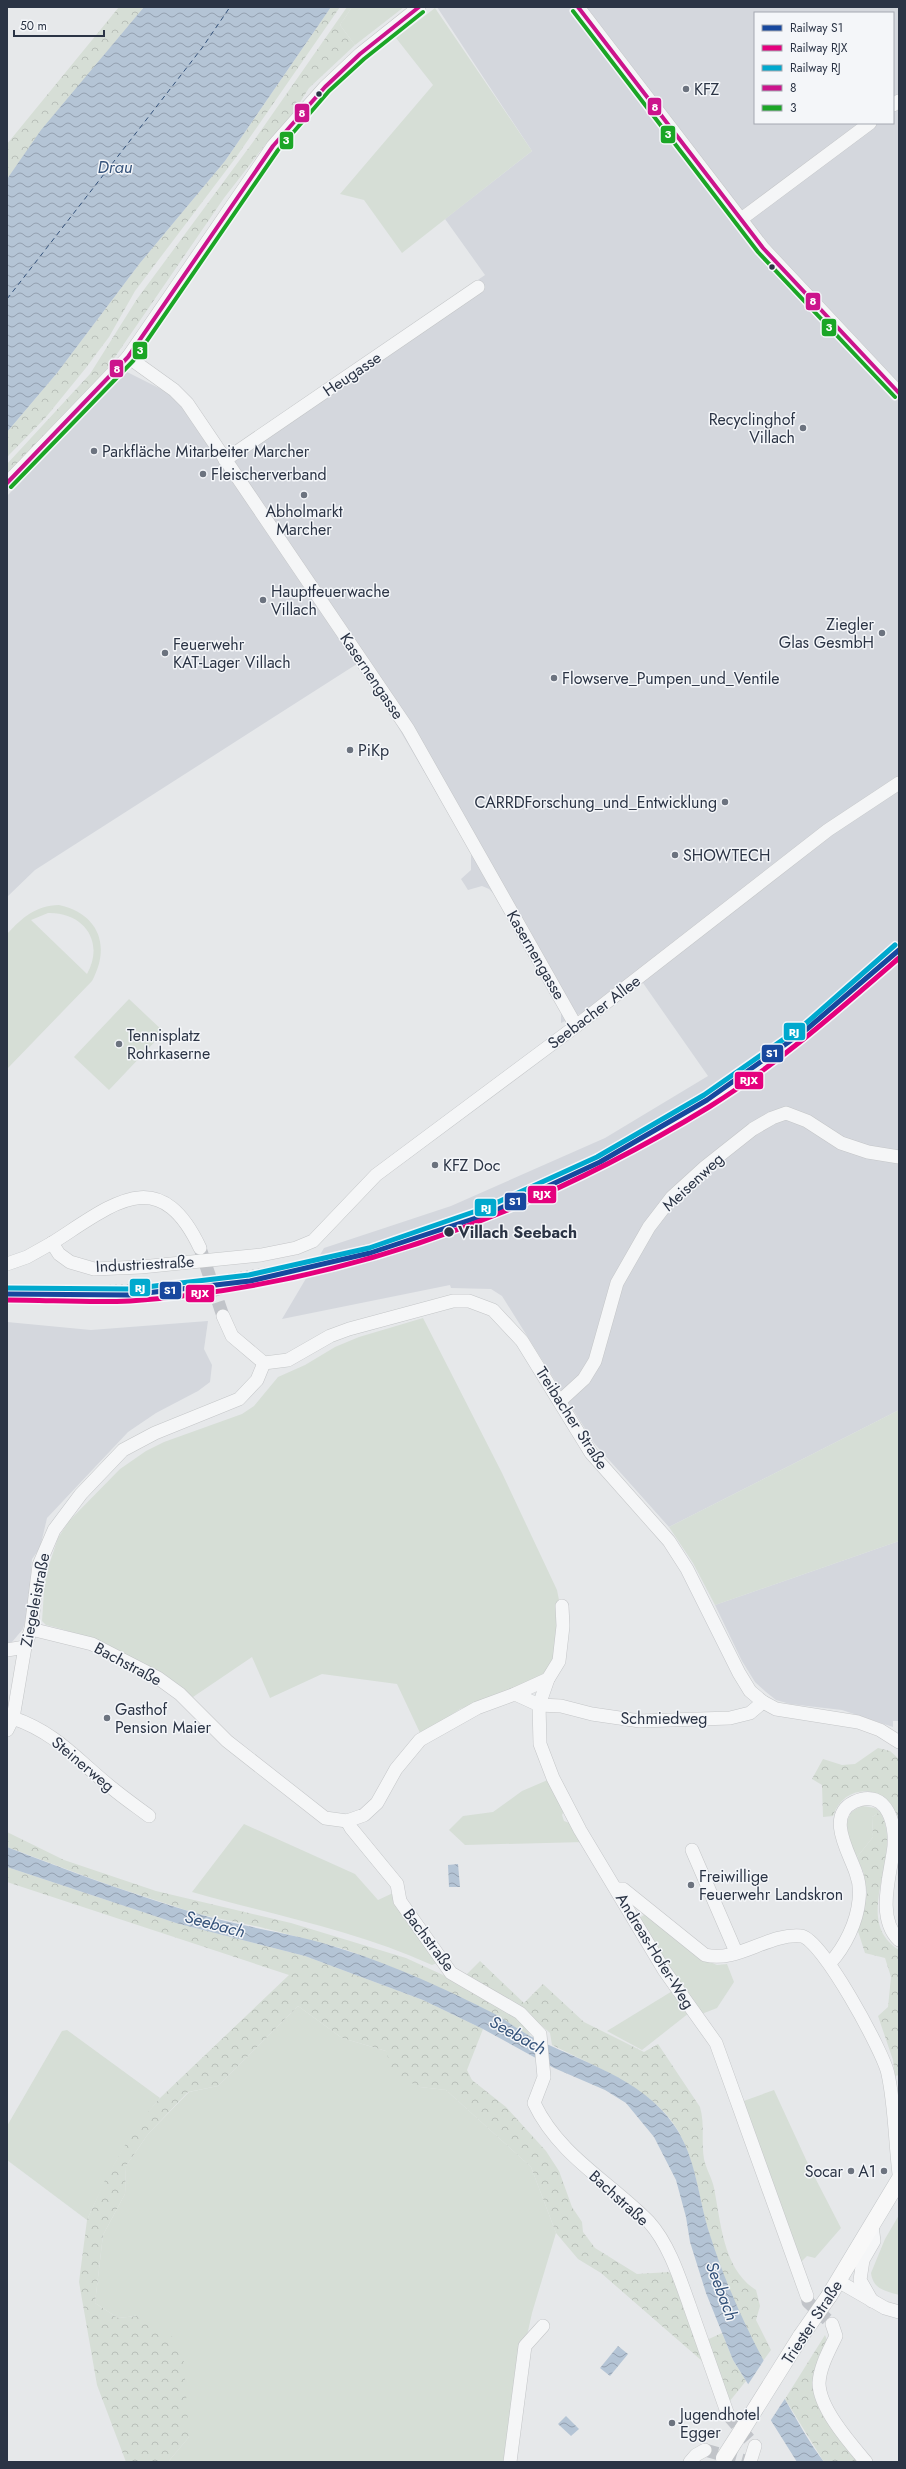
<svg xmlns="http://www.w3.org/2000/svg" width="906" height="2469" font-family="Jost,sans-serif">
<defs>
<pattern id="forest-crowns" width="20" height="18" patternUnits="userSpaceOnUse"><rect width="20" height="18" fill="#d6ded6"/><path d="M2 6a3 3 0 1 1 6 0M12 15a3 3 0 1 1 6 0" fill="none" stroke="#b8bfb9"/></pattern>
<pattern id="water-waves" width="16" height="10" patternUnits="userSpaceOnUse"><rect width="16" height="10" fill="#b4c4d5"/><path d="M0 5q4-4 8 0t8 0" fill="none" stroke="#93a0af"/></pattern>
</defs>
<rect width="100%" height="100%" fill="#e6e8ea"/>
<!-- built -->
<g fill="#d4d7dd" fill-rule="evenodd">
<path d="M437 7H899V1410L669 1527 594 1443 502 1296 491 1289 451 1288 450 1285 282 1319 324 1248 451 1206 605 1138 708 1076 643 983 561 1023V1008L494 894 489 889 482 886 468 890 461 879 471 870V852L360 662 35 870 7 897V496L127 372 181 399 224 455 485 275 445 219 532 151ZM755 13H893V123H755Z"/>
<polygon points="208,1321 204,1349 212,1365 210,1382 198,1391 156,1413 128,1432 47,1518 40,1548 32,1559 28,1611 23,1629 12,1642 7,1643 7,1322 91,1330"/>
<polygon points="899,1541 899,1721 893,1721 893,1727 842,1710 790,1704 776,1700 766,1692 755,1682 742,1661 715,1605"/>
</g>
<!-- green -->
<g fill="#d6ded6" fill-rule="evenodd">
<polygon points="352,7 404,7 355,45 340,25"/>
<polygon points="435,8 532,151 402,253 364,200 340,194 433,85 396,38"/>
<path d="M59 905C99 914 111 946 92 981L7 1069V934C23 917 35 906 59 905ZM48 913C84 912 105 942 87 974L31 920Z"/>
<polygon points="129,999 164,1032 109,1090 74,1057"/>
<path d="M423 1318 502 1473 557 1590 560 1605 557 1655 541 1677 460 1709 421 1735 397 1684 322 1674 270 1698 252 1657 193 1697C155 1665 94 1636 46 1625L42 1621 45 1577 58 1538 69 1521 120 1469 146 1451 164 1442 242 1414 254 1406 278 1377 305 1365 335 1347 359 1337Z"/>
<polygon points="899,1410 899,1541 715,1605 693,1563 669,1527"/>
<polygon points="550,1779 564,1811 562,1815 564,1821 572,1824 584,1842 465,1845 449,1830 463,1816 493,1812 522,1791"/>
<path d="M863 1806 875 1808 880 1812 872 1817 873 1837 857 1857C849 1838 837 1814 863 1806Z"/>
<path d="M244 1824 355 1874 378 1900 393 1893 437 1963 432 1965C355 1930 272 1915 192 1892Z"/>
<polygon points="647,1913 710,1962 717,1965 727,1964 734,1982 717,2008 699,2015 638,1919"/>
<polygon points="674,1990 689,2013 642,2050 607,2031"/>
<polygon points="298,2006 342,2038 386,2051 420,2087 446,2090 531,2167 556,2233 532,2313 521,2363 505,2462 168,2462 189,2437 137,2316 118,2318 95,2303 103,2235 125,2194 126,2166 148,2134 189,2092 218,2086"/>
<path d="M67 2030 160 2098C127 2137 108 2174 87 2220L7 2160V2126L62 2031Z"/>
<polygon points="774,2090 809,2166 841,2228 815,2258 807,2256 801,2262 741,2102"/>
<path d="M899 2215V2295C885 2291 873 2289 871 2273L885 2239Z"/>
</g>
<!-- forest -->
<g fill="url(#forest-crowns)">
<polygon points="119,7 144,7 42,130 7,179 7,144"/>
<polygon points="331,7 340,7 237,156 135,291 109,337 85,369 46,417 7,457 7,432 57,373 140,263 225,161"/>
<polygon points="347,7 352,7 340,25 355,45 309,88 290,118 265,145 224,198 93,389 7,479 7,464 90,374 137,299 253,142"/>
<path d="M878 1748 890 1751 899 1759V1820C889 1784 845 1781 833 1816L823 1817 822 1785 812 1779 823 1759 842 1765 855 1764Z"/>
<path d="M880 1812C906 1855 849 1918 899 1950V2075L895 2076 893 2060 878 2016 888 2007 891 1977 885 1958 865 1953 857 1928 867 1894 864 1874 857 1857 873 1837 872 1817Z"/>
<polygon points="7,1832 64,1860 156,1891 291,1923 406,1958 456,1981 508,2012 524,2024 531,2037 493,2014 389,1966 344,1949 260,1927 198,1914 109,1885 7,1847"/>
<polygon points="7,1867 176,1923 305,1956 423,2000 483,2029 467,2070 472,2080 506,2107 546,2151 559,2171 572,2207 582,2222 583,2232 595,2248 637,2274 669,2272 679,2286 700,2343 722,2333 733,2360 746,2381 725,2407 709,2367 601,2273 578,2259 556,2233 531,2167 446,2090 420,2087 393,2074 386,2051 342,2038 298,2006 218,2086 188,2092 148,2134 126,2166 125,2194 103,2235 95,2303 118,2318 137,2316 169,2333 183,2350 189,2437 168,2462 126,2462 97,2385 79,2282 87,2220 105,2180 136,2126 160,2098 289,1975 7,1882"/>
<path d="M480 1961 524 2003 543 1984 584 2022 644 2052 658 2044 700 2107C705 2124 701 2141 704 2159 706 2169 712 2178 714 2188 721 2223 723 2269 756 2290L760 2306 756 2320 771 2350 763 2361C741 2322 723 2279 710 2236 697 2195 695 2144 664 2112 634 2081 590 2064 552 2045L550 2033 541 2025 466 1975Z"/>
<polygon points="825,2335 827,2340 816,2377 847,2449 857,2462 824,2462 785,2399"/>
</g>
<!-- water -->
<g fill="url(#water-waves)">
<polygon points="144,7 331,7 225,161 140,263 57,373 7,432 7,179 41,130"/>
<path d="M7 1847C69 1871 131 1894 195 1913 244 1928 296 1933 345 1950 393 1965 448 1990 493 2013 506 2020 517 2029 530 2036 579 2061 642 2078 674 2125 697 2158 698 2199 710 2235 728 2292 754 2345 783 2396 796 2418 808 2441 824 2462H797L733 2360 706 2293 690 2242 686 2217 676 2180 654 2137 626 2103 605 2090 554 2068 483 2029 423 2000 305 1956 176 1923 7 1867Z"/>
<polygon points="458,1864 460,1887 449,1887 448,1865"/>
<polygon points="618,2346 628,2354 610,2376 600,2368"/>
<polygon points="566,2416 579,2429 571,2436 558,2424"/>
</g>
<!-- pier -->
<polygon fill="#e6e8ea" points="764,2360 786,2397 769,2423 747,2386"/>
<g fill="none" stroke-linecap="round" stroke-linejoin="round">
<!-- ferry -->
<polyline stroke="#34527a" stroke-width="1" stroke-dasharray="5 4" stroke-linecap="butt" points="7,299 202,48 230,7"/>
<!-- minor-tunnel -->
<g stroke="#c1c4c9" stroke-width="13" stroke-dasharray="13 6" stroke-linecap="butt">
<polyline points="200,1248 223,1316"/>
<polyline points="807,2296 808,2302 832,2324"/>
<polyline points="728,2415 755,2446"/>
<polyline points="705,2450 745,2461"/>
</g>
<!-- minor casing -->
<g stroke="#c4c6c8" stroke-width="14">
<g id="minor">
<polyline points="578,7 763,248 899,393"/>
<polyline points="893,105 899,101"/>
<polyline points="740,220 870,123"/>
<polyline points="128,357 174,390 187,403 408,729 576,1026"/>
<polyline points="225,460 478,287"/>
<polyline points="7,483 128,357 273,146 325,87 360,54 419,7"/>
<path d="M52 1243C112 1205 159 1161 200 1248"/>
<polyline points="7,1264 27,1257 52,1243 59,1254 70,1262 94,1269 141,1267 261,1255 296,1248 313,1241 376,1175 576,1026 828,830 899,783"/>
<polyline points="223,1316 232,1336 264,1363 288,1360 330,1336 349,1329 453,1301 469,1301 493,1310 522,1341 591,1453 669,1541 687,1569 739,1673 750,1691 763,1702 776,1709 858,1722 880,1730 899,1742"/>
<polyline points="560,1401 584,1379 595,1361 617,1283 649,1227 672,1197 705,1167 753,1129 772,1118 786,1113 807,1121 841,1143 868,1152 899,1157"/>
<polyline points="562,1606 563,1626 559,1661 548,1679 539,1705 540,1744 553,1778 580,1830 664,1970 716,2043 807,2296"/>
<polyline points="31,1629 92,1644 158,1678 180,1694 227,1741 325,1818 347,1821 364,1815 377,1803 396,1769 420,1740 477,1708 515,1694 539,1705 561,1706 592,1714 640,1721 730,1718 750,1713 763,1702"/>
<polyline points="7,1650 25,1647"/>
<polyline points="515,1694 548,1679"/>
<path d="M13 1718C57 1733 78 1761 112 1788 124 1798 137 1807 149 1816"/>
<polyline points="7,1730 13,1718 25,1647 31,1629 39,1565 54,1530 81,1494 123,1450 155,1433 239,1399 257,1380 264,1363"/>
<path d="M347 1821 351 1828 397 1884 400 1901 451 1973 520 2013 540 2034 544 2077 534 2103C559 2156 610 2182 649 2222 669 2244 680 2279 690 2307 703 2343 715 2379 728 2415"/>
<polyline points="692,1850 736,1952"/>
<path d="M617 1889H623L705 1955C738 1963 768 1933 801 1936 821 1937 884 2053 888 2074 895 2107 895 2141 899 2174"/>
<path d="M830 1963C845 1947 857 1922 859 1900 860 1892 859 1881 856 1873 850 1854 825 1816 854 1802 888 1786 898 1828 893 1853 889 1879 877 1919 899 1940"/>
<polyline points="838,2281 885,2308 899,2312"/>
<polyline points="872,2301 860,2280 863,2260 874,2241 872,2226"/>
<path d="M832 2324 836 2336C829 2351 820 2366 819 2383 819 2408 850 2443 866 2462"/>
<polyline points="510,2462 525,2346 543,2326"/>
<polyline points="690,2462 696,2455 705,2450"/>
<polyline points="750,2462 755,2446"/>
</g>
</g>
<!-- major casing -->
<g stroke="#c2c5c8" stroke-width="17">
<g id="major">
<polyline points="829,2296 899,2180"/>
<polyline points="742,2430 801,2336"/>
</g>
</g>
<!-- minor -->
<use href="#minor" stroke="#f5f6f7" stroke-width="13"/>
<!-- major -->
<use href="#major" stroke="#f8f8f8" stroke-width="16"/>
<!-- rail -->
<path stroke="#cecfd2" stroke-width="3" stroke-dasharray="2 4" stroke-linecap="butt" d="M7 1286C334 1303 666 1167 899 940"/>
<!-- major-bridge casing -->
<g stroke="#c2c5c8" stroke-width="17" stroke-linecap="butt">
<g id="major-bridge">
<polyline points="801,2336 829,2296"/>
<polyline points="724,2458 742,2430"/>
</g>
</g>
<!-- major-bridge -->
<use href="#major-bridge" stroke="#f8f8f8" stroke-width="16"/>
<!-- bus-1 casing -->
<g stroke="#f4f6f9" stroke-width="7">
<g id="bus-1">
<polyline points="578,7 763,248 899,393"/>
<polyline points="7,483 128,357 273,146 325,87 360,54 419,7"/>
</g>
</g>
<!-- bus-2 casing -->
<g stroke="#f4f6f9" stroke-width="7">
<g id="bus-2">
<polyline points="573,11 758,252 895,397"/>
<polyline points="11,487 133,361 278,150 329,91 364,59 423,12"/>
</g>
</g>
<!-- bus-1 -->
<use href="#bus-1" stroke="#cc148c" stroke-width="4"/>
<!-- bus-2 -->
<use href="#bus-2" stroke="#1ba626" stroke-width="4"/>
<!-- rail-1 casing -->
<g stroke="#f4f6f9" stroke-width="8">
<polyline id="rail-1" points="7,1294 129,1295 250,1281 370,1253 488,1214 600,1162 707,1100 807,1029 899,950"/>
</g>
<!-- rail-2 casing -->
<g stroke="#f4f6f9" stroke-width="8">
<path id="rail-2" d="M7 1300C48 1300 90 1303 130 1301 338 1286 532 1215 709 1107 778 1064 838 1011 899 958"/>
</g>
<!-- rail-3 casing -->
<g stroke="#f4f6f9" stroke-width="8">
<polyline id="rail-3" points="7,1288 129,1289 249,1275 369,1248 485,1208 597,1157 704,1095 804,1025 895,945"/>
</g>
<!-- rail-1 -->
<use href="#rail-1" stroke="#17489e" stroke-width="5"/>
<!-- rail-2 -->
<use href="#rail-2" stroke="#e5007d" stroke-width="5"/>
<!-- rail-3 -->
<use href="#rail-3" stroke="#00a9ce" stroke-width="5"/>
</g>
<!-- markers -->
<g fill="#6c737f" stroke="#f4f6f9" stroke-width="1.5">
<circle cx="686" cy="89" r="4"/>
<circle cx="803" cy="428" r="4"/>
<circle cx="94" cy="451" r="4"/>
<circle cx="203" cy="474" r="4"/>
<circle cx="304" cy="495" r="4"/>
<circle cx="263" cy="600" r="4"/>
<circle cx="882" cy="633" r="4"/>
<circle cx="165" cy="653" r="4"/>
<circle cx="554" cy="678" r="4"/>
<circle cx="350" cy="750" r="4"/>
<circle cx="725" cy="802" r="4"/>
<circle cx="675" cy="855" r="4"/>
<circle cx="119" cy="1044" r="4"/>
<circle cx="435" cy="1165" r="4"/>
<circle cx="107" cy="1718" r="4"/>
<circle cx="691" cy="1885" r="4"/>
<circle cx="851" cy="2171" r="4"/>
<circle cx="884" cy="2171" r="4"/>
<circle cx="672" cy="2423" r="4"/>
</g>
<g fill="#2b3445" stroke="#f4f6f9" stroke-width="1.5">
<circle cx="319" cy="94" r="3.5"/>
<circle cx="772" cy="267" r="3.5"/>
<circle cx="449" cy="1232" r="5.5"/>
</g>
<g text-anchor="middle" dominant-baseline="central" stroke-width="3" stroke-linejoin="round" paint-order="stroke">
<!-- poi labels -->
<g font-size="16" fill="#2b3445" stroke="#f4f6f9" text-anchor="start">
<text x="694" y="89">KFZ</text>
<text x="795" y="419" text-anchor="end">Recyclinghof<tspan x="795" dy="18">Villach</tspan></text>
<text x="102" y="451">Parkfläche Mitarbeiter Marcher</text>
<text x="211" y="474">Fleischerverband</text>
<text x="304" y="511" text-anchor="middle">Abholmarkt<tspan x="304" dy="18">Marcher</tspan></text>
<text x="271" y="591">Hauptfeuerwache<tspan x="271" dy="18">Villach</tspan></text>
<text x="874" y="624" text-anchor="end">Ziegler<tspan x="874" dy="18">Glas GesmbH</tspan></text>
<text x="173" y="644">Feuerwehr<tspan x="173" dy="18">KAT-Lager Villach</tspan></text>
<text x="562" y="678">Flowserve_Pumpen_und_Ventile</text>
<text x="358" y="750">PiKp</text>
<text x="717" y="802" text-anchor="end">CARRDForschung_und_Entwicklung</text>
<text x="683" y="855">SHOWTECH</text>
<text x="127" y="1035">Tennisplatz<tspan x="127" dy="18">Rohrkaserne</tspan></text>
<text x="443" y="1165">KFZ Doc</text>
<text x="115" y="1709">Gasthof<tspan x="115" dy="18">Pension Maier</tspan></text>
<text x="699" y="1876">Freiwillige<tspan x="699" dy="18">Feuerwehr Landskron</tspan></text>
<text x="843" y="2171" text-anchor="end">Socar</text>
<text x="876" y="2171" text-anchor="end">A1</text>
<text x="680" y="2414">Jugendhotel<tspan x="680" dy="18">Egger</tspan></text>
</g>
<!-- street labels -->
<g font-size="16" fill="#2b3445" stroke="#f4f6f9">
<text transform="translate(352 374) rotate(-34)">Heugasse</text>
<text transform="translate(372 676) rotate(56)">Kasernengasse</text>
<text transform="translate(536 955) rotate(60)">Kasernengasse</text>
<text transform="translate(594 1012) rotate(-37)">Seebacher Allee</text>
<text transform="translate(693 1182) rotate(-43)">Meisenweg</text>
<text transform="translate(145 1264) rotate(-3)">Industriestraße</text>
<text transform="translate(572 1418) rotate(57)">Treibacher Straße</text>
<text transform="translate(35 1600) rotate(-79)">Ziegeleistraße</text>
<text transform="translate(128 1664) rotate(28)">Bachstraße</text>
<text x="664" y="1718">Schmiedweg</text>
<text transform="translate(83 1764) rotate(40)">Steinerweg</text>
<text transform="translate(429 1940) rotate(53)">Bachstraße</text>
<text transform="translate(655 1951) rotate(58)">Andreas-Hofer-Weg</text>
<text transform="translate(619 2198) rotate(42)">Bachstraße</text>
<text transform="translate(812 2322) rotate(-57)">Triester Straße</text>
</g>
<!-- stop labels -->
<g font-size="16" font-weight="bold" fill="#2b3445" stroke="#f4f6f9" text-anchor="start">
<text x="458" y="1232">Villach Seebach</text>
</g>
<!-- water labels -->
<g font-size="17" font-style="italic" fill="#34527a" stroke="#f4f6f9">
<text x="115" y="167">Drau</text>
<text transform="translate(215 1924) rotate(15)">Seebach</text>
<text transform="translate(518 2035) rotate(29)">Seebach</text>
<text transform="translate(722 2291) rotate(69)">Seebach</text>
</g>
</g>
<g stroke="#f4f6f9" stroke-width="1.5">
<rect x="647" y="97" width="15" height="19" rx="4" fill="#cc148c"/>
<rect x="294" y="103" width="16" height="20" rx="4" fill="#cc148c"/>
<rect x="660" y="125" width="16" height="19" rx="4" fill="#1ba626"/>
<rect x="279" y="131" width="15" height="19" rx="4" fill="#1ba626"/>
<rect x="805" y="292" width="16" height="19" rx="4" fill="#cc148c"/>
<rect x="821" y="318" width="16" height="19" rx="4" fill="#1ba626"/>
<rect x="132" y="341" width="16" height="19" rx="4" fill="#1ba626"/>
<rect x="109" y="359" width="15" height="19" rx="4" fill="#cc148c"/>
<rect x="783" y="1022" width="23" height="19" rx="4" fill="#00a9ce"/>
<rect x="761" y="1044" width="23" height="19" rx="4" fill="#17489e"/>
<rect x="734" y="1071" width="30" height="19" rx="4" fill="#e5007d"/>
<rect x="527" y="1185" width="30" height="19" rx="4" fill="#e5007d"/>
<rect x="504" y="1192" width="23" height="19" rx="4" fill="#17489e"/>
<rect x="474" y="1198" width="23" height="19" rx="4" fill="#00a9ce"/>
<rect x="129" y="1278" width="22" height="19" rx="4" fill="#00a9ce"/>
<rect x="159" y="1281" width="23" height="19" rx="4" fill="#17489e"/>
<rect x="185" y="1284" width="30" height="19" rx="4" fill="#e5007d"/>
</g>
<g font-size="11" text-anchor="middle" font-weight="bold" fill="#fff">
<text x="655" y="111">8</text>
<text x="302" y="117">8</text>
<text x="668" y="138">3</text>
<text x="286" y="144">3</text>
<text x="813" y="305">8</text>
<text x="829" y="331">3</text>
<text x="140" y="354">3</text>
<text x="117" y="373">8</text>
<text x="794" y="1036">RJ</text>
<text x="772" y="1057">S1</text>
<text x="749" y="1084">RJX</text>
<text x="542" y="1198">RJX</text>
<text x="515" y="1205">S1</text>
<text x="486" y="1212">RJ</text>
<text x="140" y="1292">RJ</text>
<text x="170" y="1294">S1</text>
<text x="200" y="1297">RJX</text>
</g>
<!-- border -->
<rect width="906" height="2469" fill="none" stroke="#2b3445" stroke-width="16"/>
<!-- legend -->
<rect x="754" y="12" width="140" height="112" fill="#f4f6f9" stroke="#a4a8b1"/>
<rect x="762" y="25" width="20" height="6" fill="#17489e" stroke="#a4a8b1"/>
<text x="790" y="32" font-size="12" fill="#2b3445">Railway S1</text>
<rect x="762" y="45" width="20" height="6" fill="#e5007d" stroke="#a4a8b1"/>
<text x="790" y="52" font-size="12" fill="#2b3445">Railway RJX</text>
<rect x="762" y="65" width="20" height="6" fill="#00a9ce" stroke="#a4a8b1"/>
<text x="790" y="72" font-size="12" fill="#2b3445">Railway RJ</text>
<rect x="762" y="85" width="20" height="6" fill="#cc148c" stroke="#a4a8b1"/>
<text x="790" y="92" font-size="12" fill="#2b3445">8</text>
<rect x="762" y="105" width="20" height="6" fill="#1ba626" stroke="#a4a8b1"/>
<text x="790" y="112" font-size="12" fill="#2b3445">3</text>
<!-- scale -->
<path d="M14 30v6h90v-6" fill="none" stroke="#2b3445" stroke-width="2"/>
<text x="20" y="30" font-size="12" fill="#2b3445" stroke="#f4f6f9" stroke-width="3" paint-order="stroke">50 m</text>
</svg>
